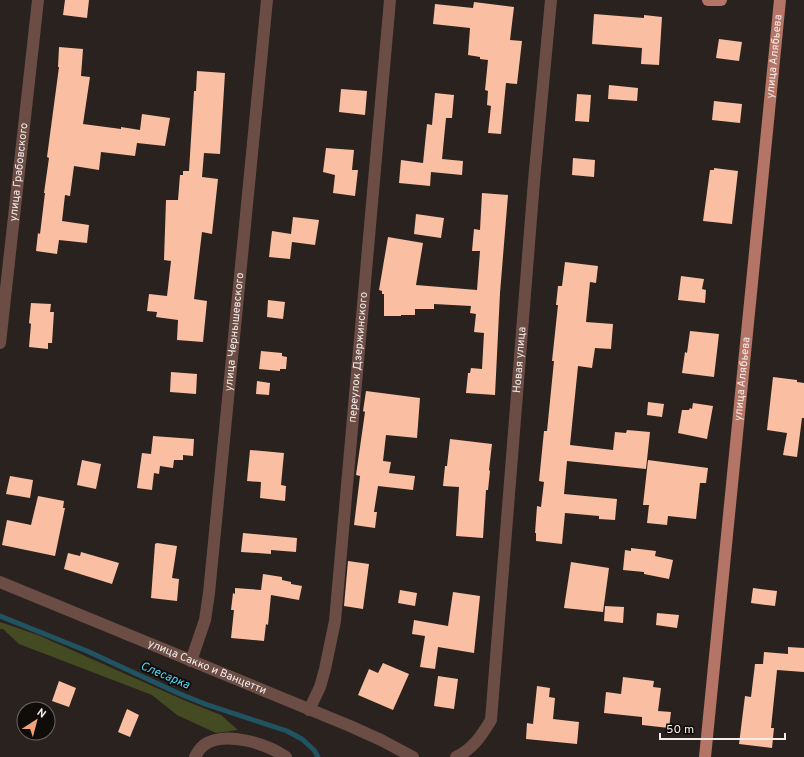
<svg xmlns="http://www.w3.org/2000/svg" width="804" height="757" font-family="Overpass,sans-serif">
<rect width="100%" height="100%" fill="#2a221e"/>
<!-- green -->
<polygon fill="#444a22" points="0,622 38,635 186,701 221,715 238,730 216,733 177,715 152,695 19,644 3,629 0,629"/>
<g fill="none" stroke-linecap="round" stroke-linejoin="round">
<!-- stream -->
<polyline stroke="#205462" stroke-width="5" points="0,616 87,651 180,694 205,704 287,731 302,739 314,750 318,757"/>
</g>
<!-- building -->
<g fill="#fabfa2">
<polygon points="65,0 89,0 87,18 63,15"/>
<polygon points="474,2 514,7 510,40 522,41 517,84 506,83 501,134 488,133 491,106 487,105 488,91 485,90 488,60 480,59 480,57 468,55 470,28 433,24 435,4 473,8"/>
<polygon points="594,14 644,18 644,15 662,17 659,65 641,64 642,48 592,44"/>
<polygon points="719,39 742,42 739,61 716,58"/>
<polygon points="59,47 83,49 81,76 90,77 83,124 121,129 121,127 140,130 142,114 170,118 165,146 137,143 135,156 101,152 99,170 74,166 70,196 65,195 62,221 89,225 87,243 59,240 57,254 36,251 38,233 40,234 45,193 44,193 49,158 47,157 59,67 58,67"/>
<polygon points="197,71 225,73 220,154 204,153 202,177 218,179 212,234 202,232 194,299 207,301 203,342 177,340 178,320 156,317 157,312 147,311 149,294 167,296 171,261 164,260 166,200 178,200 180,175 183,175 183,171 189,171 194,91 196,91"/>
<polygon points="609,85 638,88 637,101 608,99"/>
<polygon points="341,89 367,91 365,115 339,112"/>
<polygon points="435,93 454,95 452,118 446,118 442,159 463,161 462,175 431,172 430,186 399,183 401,160 423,163 427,124 432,125"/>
<polygon points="577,94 591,95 589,122 575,121"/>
<polygon points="714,101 742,104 740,123 712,120"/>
<polygon points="326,148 354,150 352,170 358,170 355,196 333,193 335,175 323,172"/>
<polygon points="573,158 595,160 594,177 572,175"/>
<polygon points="714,168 738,171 732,224 703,221 710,170 714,170"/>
<polygon points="482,193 508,195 500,293 495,395 466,393 468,373 470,373 471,368 482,369 484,333 474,332 476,314 470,313 471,306 434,304 434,309 415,309 415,315 401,315 401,316 384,316 384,294 382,294 382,291 379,290 388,237 423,243 416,285 477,290 480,251 472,251 474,229 480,230"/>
<polygon points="416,214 444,218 441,238 414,234"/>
<polygon points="293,217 319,220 315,245 292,242 290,259 269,257 272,231 291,234"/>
<polygon points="565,262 598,266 596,283 590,282 586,322 613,324 611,349 595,348 592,368 578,366 570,445 613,450 615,432 626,433 627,430 650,432 646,469 567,461 564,494 617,499 615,520 599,519 599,516 565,513 562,544 536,541 536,533 535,533 537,506 541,507 544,482 539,481 544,431 547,431 554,361 552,361 558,305 556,305 558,286 562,286"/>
<polygon points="681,276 704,279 702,289 706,290 705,303 678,300"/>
<polygon points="268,300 285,302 283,319 267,317"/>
<polygon points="31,303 51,304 50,312 54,312 52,343 48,343 48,349 29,347 31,324 29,323"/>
<polygon points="690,331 719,334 714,377 682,373 685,352 687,353"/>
<polygon points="261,351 282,353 282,356 287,357 286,369 280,369 280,371 259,369"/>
<polygon points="171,372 197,374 196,394 170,392"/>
<polygon points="773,377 797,380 797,382 804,383 804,418 802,418 797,457 783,455 787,433 767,430"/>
<polygon points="257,381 270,383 269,395 256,394"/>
<polygon points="366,391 420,398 417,438 386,435 383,461 391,462 389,473 415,476 413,490 378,486 374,512 377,512 375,528 354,525 360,476 356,475 365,412 363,411"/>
<polygon points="648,402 664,404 662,417 647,415"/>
<polygon points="693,403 713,406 707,439 678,433 682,410 689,410 690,408 692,409"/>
<polygon points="153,436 194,439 193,456 183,455 183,460 174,460 173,468 160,466 159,474 154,473 152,490 137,488 142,453 151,454"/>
<polygon points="450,439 492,444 489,470 490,471 488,490 486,490 483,538 456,536 459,487 443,486 445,466 447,466"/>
<polygon points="250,450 284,453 281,485 286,486 285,501 260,498 261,482 247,481"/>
<polygon points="82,460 101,464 96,489 77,485"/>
<polygon points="648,460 708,468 706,483 700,483 696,519 668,516 667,525 647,523 649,505 643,505"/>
<polygon points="10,476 33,480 30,498 6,494"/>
<polygon points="38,496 64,501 63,508 65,508 55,556 2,545 7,520 31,525"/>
<polygon points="243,533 297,538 296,552 271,550 271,554 241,552"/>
<polygon points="157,543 177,546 172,578 179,579 177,601 151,598 155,544"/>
<polygon points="631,548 656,551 655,556 673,560 669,579 644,574 644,572 623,570 625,550 631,551"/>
<polygon points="81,552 119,563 112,584 64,569 68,553 80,556"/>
<polygon points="348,561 369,564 363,609 344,606"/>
<polygon points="571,562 609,568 603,612 564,608"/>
<polygon points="263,574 282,577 282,580 291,582 291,584 302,586 299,600 271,595 268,625 266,624 264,641 231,638 234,610 231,610 233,593 235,594 235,588 261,590"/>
<polygon points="753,588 777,591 775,606 751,603"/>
<polygon points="400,590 417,593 415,606 398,603"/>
<polygon points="453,592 480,596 474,653 438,647 435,669 420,667 425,636 412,634 414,620 448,626"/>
<polygon points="605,606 624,607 623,623 604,621"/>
<polygon points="657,613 679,615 677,628 656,625"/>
<polygon points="788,647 804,648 804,672 777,670 771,728 774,728 772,748 739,744 745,696 751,697 755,664 763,664 764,652 788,654"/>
<polygon points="383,663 409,674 393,710 358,695 369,669 378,673"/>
<polygon points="438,676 458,679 454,709 434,706"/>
<polygon points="623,677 654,681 653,687 661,688 658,711 671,712 669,728 642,725 642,717 604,713 606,692 621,694"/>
<polygon points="59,681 76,688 69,707 52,701"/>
<polygon points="537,686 550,688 549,697 555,698 553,719 579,722 577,744 526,739 527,723 533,724"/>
<polygon points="127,709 139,715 130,737 118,732"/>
</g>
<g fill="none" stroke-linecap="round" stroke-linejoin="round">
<!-- minor -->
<g stroke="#6c4d46" stroke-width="12">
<path id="s1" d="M0 343 38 0"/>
<path id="s2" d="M0 582 350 726 381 740 413 757"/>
<path id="s3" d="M191 661 205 620 209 593 267 0"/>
<path id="s4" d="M309 710 320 687 325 669 335 621 390 0"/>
<path d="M195 757C197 753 200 748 204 745 225 730 267 744 286 757"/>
<path id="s5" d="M456 757C473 749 482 735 491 720L534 181 551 0"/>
</g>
<!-- major -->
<g stroke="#b57566" stroke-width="12">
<polyline points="708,0 721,0"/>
<path id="s6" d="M705 757 780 0"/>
</g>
</g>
<g text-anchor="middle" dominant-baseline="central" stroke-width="4" stroke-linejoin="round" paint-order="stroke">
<!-- street labels -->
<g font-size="11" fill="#f3edea" stroke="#100c0a">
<text stroke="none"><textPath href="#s6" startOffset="704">улица Алябьева</textPath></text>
<text stroke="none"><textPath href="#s1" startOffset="172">улица Грабовского</textPath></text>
<text stroke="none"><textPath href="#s3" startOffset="333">улица Чернышевского</textPath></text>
<text stroke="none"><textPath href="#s4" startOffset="358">переулок Дзержинского</textPath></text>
<text stroke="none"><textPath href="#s5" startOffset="413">Новая улица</textPath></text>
<text stroke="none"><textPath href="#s6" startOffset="380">улица Алябьева</textPath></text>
<text stroke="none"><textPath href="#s2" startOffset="224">улица Сакко и Ванцетти</textPath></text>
</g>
<!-- water labels -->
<g font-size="12" font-style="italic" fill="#49d8fc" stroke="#100c0a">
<text transform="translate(165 676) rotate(23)">Слесарка</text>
</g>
</g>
<!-- north arrow -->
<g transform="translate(36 721) rotate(36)"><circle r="19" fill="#100c0a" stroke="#6b6664"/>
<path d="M0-3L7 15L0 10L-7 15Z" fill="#f1a27b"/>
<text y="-6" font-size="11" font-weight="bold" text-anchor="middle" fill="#f3edea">N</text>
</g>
<!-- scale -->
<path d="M660 733v6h125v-6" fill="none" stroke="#f3edea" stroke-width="2"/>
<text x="666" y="733" font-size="12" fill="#f3edea" stroke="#100c0a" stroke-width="3" paint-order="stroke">50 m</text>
</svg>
